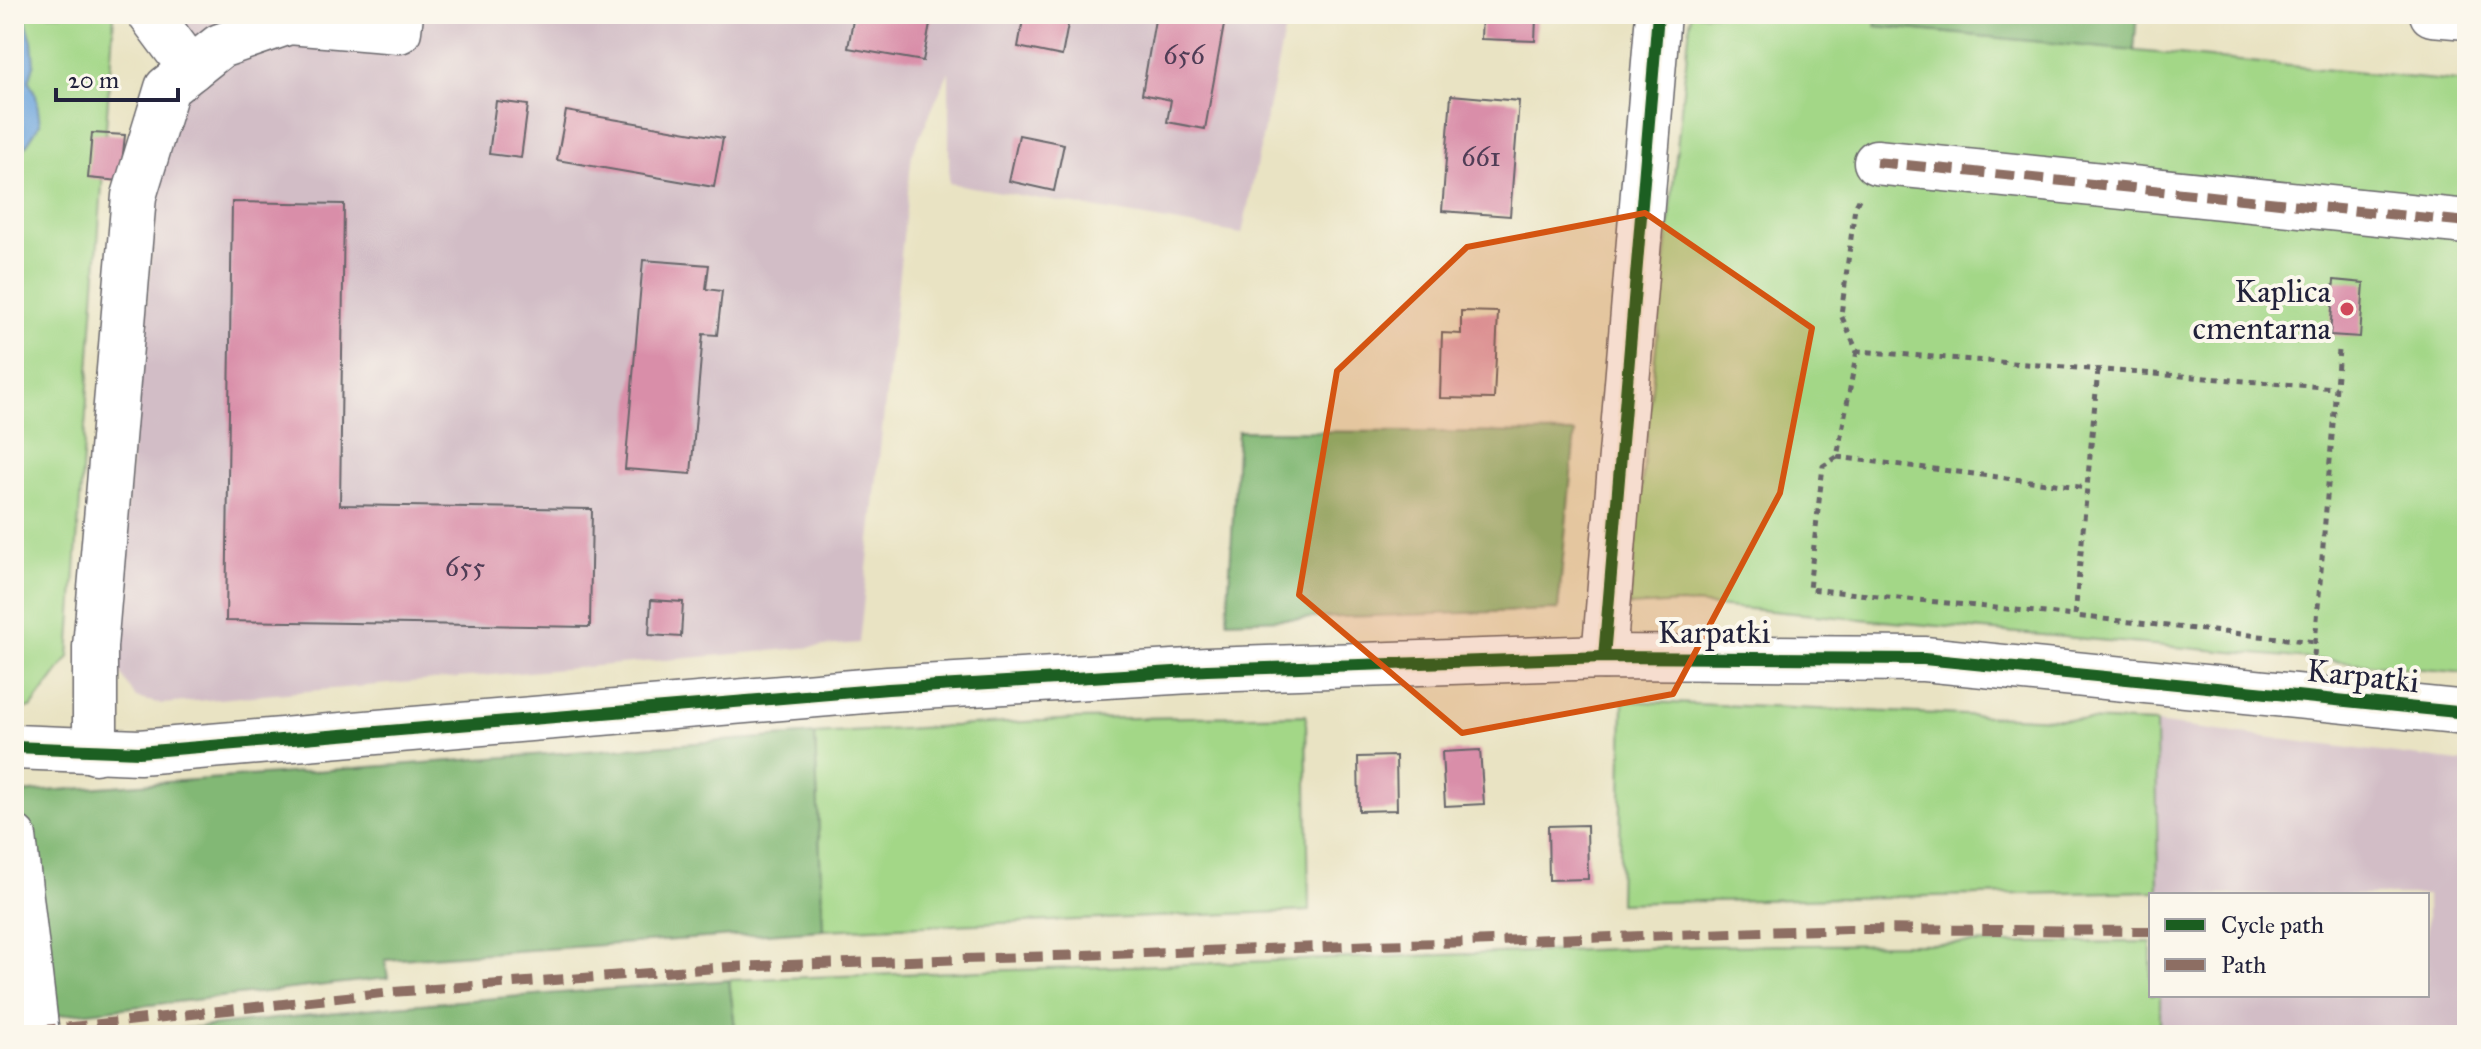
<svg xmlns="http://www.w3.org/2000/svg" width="2481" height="1049" font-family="'IM FELL Great Primer',serif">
<rect width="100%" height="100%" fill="#fbf7ec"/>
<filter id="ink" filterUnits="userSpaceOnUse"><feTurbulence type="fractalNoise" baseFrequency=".0125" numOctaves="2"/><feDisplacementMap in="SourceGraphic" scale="16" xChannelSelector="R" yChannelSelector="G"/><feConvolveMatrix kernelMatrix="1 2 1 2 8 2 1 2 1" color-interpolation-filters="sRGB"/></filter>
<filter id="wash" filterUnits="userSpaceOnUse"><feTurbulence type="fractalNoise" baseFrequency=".006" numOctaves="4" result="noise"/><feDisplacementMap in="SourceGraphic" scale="32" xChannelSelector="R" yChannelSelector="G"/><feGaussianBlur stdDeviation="1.8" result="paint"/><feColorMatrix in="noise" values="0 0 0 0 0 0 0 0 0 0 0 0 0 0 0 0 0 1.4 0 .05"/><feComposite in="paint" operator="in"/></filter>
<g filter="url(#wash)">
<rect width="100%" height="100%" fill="#e9e3c3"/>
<!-- industrial -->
<g fill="#d2bdc6">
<polygon points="165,14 1288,14 1242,234 949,183 949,71 912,154 859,643 162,704 136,698 111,658 165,121"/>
<polygon points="2156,723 2467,763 2467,1035 2160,1035 2160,995 2427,995 2427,895 2158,895"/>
</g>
<!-- green -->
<g fill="#a3d787" stroke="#627c61" stroke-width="2">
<polygon points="14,14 114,14 69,657 31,708 14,708"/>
<polygon points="1691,14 1878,14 1877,26 2467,83 2467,673 1681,603 1629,606"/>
<polygon points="1623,701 2156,723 2158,891 1619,903"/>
<polygon points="1306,715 1309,911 823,930 815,734 1077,719"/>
<polygon points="2151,942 2151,995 2160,995 2160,1035 736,1035 729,980 1699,946"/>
</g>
<!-- forest -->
<g fill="#82b874" stroke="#526d58" stroke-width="2">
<polygon points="1878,14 2137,14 2134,51 1876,26"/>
<polygon points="1238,431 1575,433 1558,610 1227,621"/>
<polygon points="815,734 823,930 385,960 388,978 44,1017 19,793"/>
<polygon points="729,980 736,1035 125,1035 394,1006"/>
</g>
<!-- water -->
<polygon fill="#6ea6dd" stroke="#48648c" stroke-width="2" points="14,14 24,14 32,41 34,65 29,81 36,95 40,124 22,152 14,156"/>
<g id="blocks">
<!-- building -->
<g fill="#d98ea9">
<polygon points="854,14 932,14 923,61 848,48"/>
<polygon points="1024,14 1070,14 1062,56 1018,47"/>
<polygon points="1156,14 1226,14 1205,129 1167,122 1171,100 1142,94"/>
<polygon points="1482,14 1544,14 1544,18 1536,18 1535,41 1481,39"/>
<polygon points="1451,95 1519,101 1510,216 1442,211"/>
<polygon points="496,101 528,105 521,158 489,154"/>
<polygon points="566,111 723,138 714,187 557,160"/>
<polygon points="92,133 125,135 120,181 88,178"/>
<polygon points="1019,135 1064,144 1054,191 1009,181"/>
<polygon points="232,202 344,204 340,505 592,509 590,627 226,621"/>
<polygon points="643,260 709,265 706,289 722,291 717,335 703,334 691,474 625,469"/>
<polygon points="2334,280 2364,283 2360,337 2330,335"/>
<polygon points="1461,311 1498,312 1494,399 1440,398 1442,333 1461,334"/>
<polygon points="651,600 683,602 681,637 649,635"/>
<polygon points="1480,750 1484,804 1445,806 1442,752"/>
<polygon points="1396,756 1397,810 1359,811 1358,757"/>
<polygon points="1587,825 1588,879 1549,880 1548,826"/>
</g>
</g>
</g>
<g filter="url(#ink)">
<use href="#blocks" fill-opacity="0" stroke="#68666b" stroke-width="2"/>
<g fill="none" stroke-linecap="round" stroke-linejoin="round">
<!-- minor casing -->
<g stroke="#68666b" stroke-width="47">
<g id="minor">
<polyline points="150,14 191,69"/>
<polyline points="2432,14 2467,17"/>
<polyline points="1876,162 2467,222"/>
<polyline points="1604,657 1658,14"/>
<polyline points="14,747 139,752 888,689 1207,670 1604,657 1924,659 2467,713"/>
<polyline points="95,752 95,647 134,196 167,88 220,46 289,22 399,31 401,14"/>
<polyline points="14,837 37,1035"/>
</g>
</g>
<!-- path -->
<g stroke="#68666b" stroke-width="5" stroke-dasharray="6 6" stroke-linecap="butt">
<polyline points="1859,199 1855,207 1841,315 1857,351 2336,388"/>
<polyline points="1857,351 1837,457 1823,466 1809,589 2075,616"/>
<polyline points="2098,370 2075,616 2315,642"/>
<polyline points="1837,457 2087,488"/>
<polyline points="2314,656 2339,350"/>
</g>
<!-- minor -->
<use href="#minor" stroke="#fff" stroke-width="44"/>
<!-- quiet -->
<g stroke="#8d6e63" stroke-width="10" stroke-dasharray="20 10" stroke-linecap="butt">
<polyline points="1876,162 2467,222"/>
<polyline points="36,1031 392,992 731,967 1849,929 2151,931"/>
</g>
<!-- cycleway casing -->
<g stroke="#fbf7ec" stroke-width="17">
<g id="cycleway">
<polyline points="1604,657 1658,14"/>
<polyline points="14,747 139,752 888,689 1207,670 1604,657 1924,659 2467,713"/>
</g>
</g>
<!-- cycleway -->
<use href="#cycleway" stroke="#1b5e20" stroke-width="12"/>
</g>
</g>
<!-- marked area -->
<path fill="#d45411" fill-opacity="0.2" stroke="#d45411" stroke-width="6" stroke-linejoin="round" d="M1645 213 1812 328 1780 493 1673 694 1462 733 1299 595 1337 371 1467 247Z"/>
<!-- markers -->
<circle fill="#d1495b" stroke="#fbf7ec" stroke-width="3" cx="2347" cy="309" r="8"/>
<g text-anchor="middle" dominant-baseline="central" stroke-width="8" stroke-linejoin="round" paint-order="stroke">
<!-- number labels -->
<g font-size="28" fill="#503d56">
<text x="1184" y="54">656</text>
<text x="1481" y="156">661</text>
<text x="465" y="566">655</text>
</g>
<!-- poi labels -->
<g font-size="32" fill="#22223b" stroke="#fbf7ec" text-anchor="end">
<text x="2331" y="291">Kaplica<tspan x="2331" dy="37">cmentarna</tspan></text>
</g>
<!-- street labels -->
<g font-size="32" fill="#22223b" stroke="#fbf7ec">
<text x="1714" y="632">Karpatki</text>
<text transform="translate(2363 676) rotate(6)">Karpatki</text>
</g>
</g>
<!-- margin -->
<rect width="2481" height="1049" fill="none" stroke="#fbf7ec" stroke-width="48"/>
<!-- legend -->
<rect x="2149" y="893" width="280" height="104" fill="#fbf7ec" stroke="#a4a2a5" stroke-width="2"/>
<rect x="2165" y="919" width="40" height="12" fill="#1b5e20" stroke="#a4a2a5" stroke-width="2"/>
<text x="2221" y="933" font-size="24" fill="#22223b">Cycle path</text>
<rect x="2165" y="959" width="40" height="12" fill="#8d6e63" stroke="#a4a2a5" stroke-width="2"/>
<text x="2221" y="973" font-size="24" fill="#22223b">Path</text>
<!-- scale -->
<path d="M56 88v12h122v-12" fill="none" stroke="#22223b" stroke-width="4"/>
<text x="68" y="88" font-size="24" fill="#22223b" stroke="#fbf7ec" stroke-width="6" paint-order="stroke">20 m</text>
</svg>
